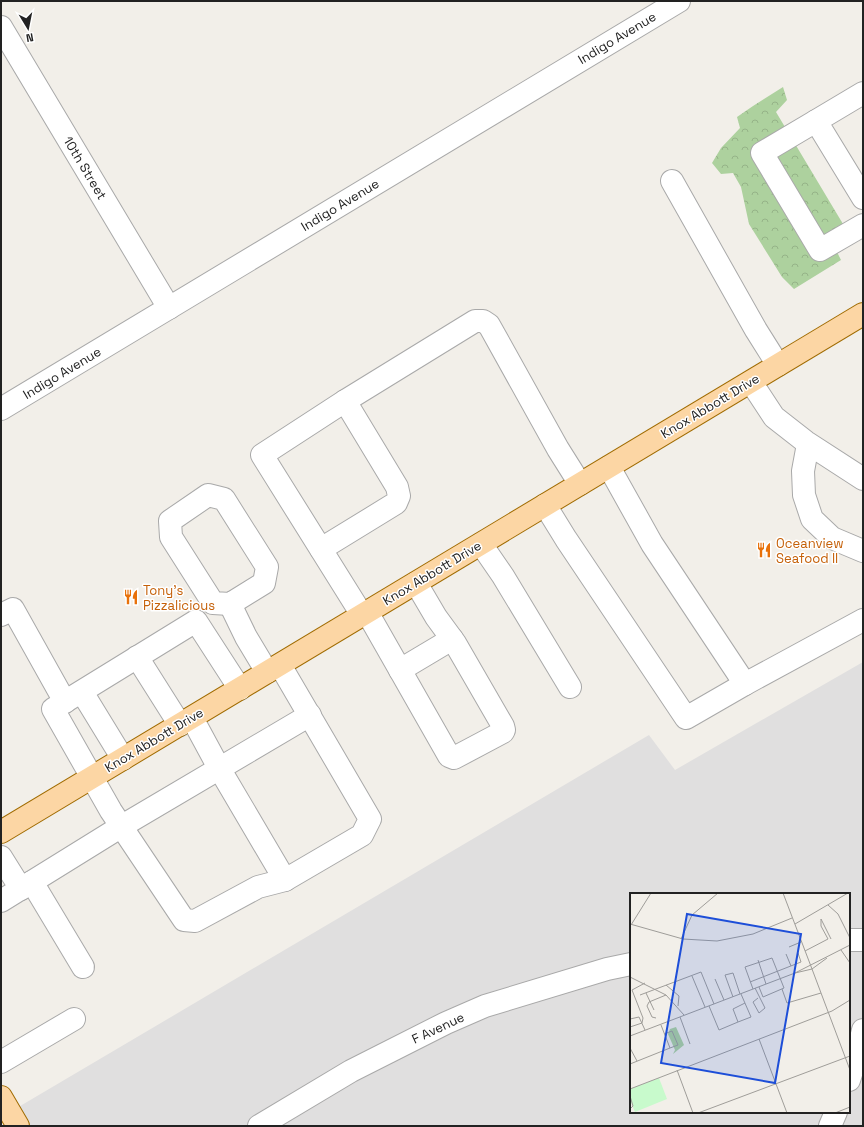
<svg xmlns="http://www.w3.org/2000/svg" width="864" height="1127" font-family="'Space Grotesk',sans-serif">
<defs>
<pattern id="forest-crowns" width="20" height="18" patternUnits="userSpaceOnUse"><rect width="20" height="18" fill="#add19e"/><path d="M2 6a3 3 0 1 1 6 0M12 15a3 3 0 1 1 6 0" fill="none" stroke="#95b388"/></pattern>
</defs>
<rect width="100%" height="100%" fill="#f2efe9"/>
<!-- residential -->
<path fill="#e0dfdf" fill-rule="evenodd" d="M863 662V1126H18L10 1112 649 735 675 770ZM631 894H849V1112H631Z"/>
<!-- forest -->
<polygon fill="url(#forest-crowns)" points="783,87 787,100 776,112 843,224 828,234 841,260 794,289 782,277 749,224 741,187 733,173 721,174 712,163 721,148 740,128 737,117 753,106"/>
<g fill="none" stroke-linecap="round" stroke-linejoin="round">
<!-- minor casing -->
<g stroke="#a9a9a9" stroke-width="24">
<g id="minor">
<polyline points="1,27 169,308"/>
<polyline points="863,93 816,121 863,198"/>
<polyline points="816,121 762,153 820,250 863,225"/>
<polyline points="672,181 756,330 778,365"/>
<polyline points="751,382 774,417 806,442 863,479"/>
<polyline points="345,401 262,455 362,615"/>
<polyline points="1,409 679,1"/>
<polyline points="808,444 803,471 804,495 812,519 832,538 863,551"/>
<polyline points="609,467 652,544 745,684"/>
<polygon points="208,495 224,499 267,567 264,583 230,604 213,603 171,537 170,521"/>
<polyline points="545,505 566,539 686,718 745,684 863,620"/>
<polyline points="481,544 503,576 570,687"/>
<polyline points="321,549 396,503 399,496 397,487 345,401 475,321 483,321 489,325 558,449 580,484"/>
<polyline points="230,604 246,637 267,672"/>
<polyline points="367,612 449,756 454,758 503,732 504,730 503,726 455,643 436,617 416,583"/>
<polyline points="1,615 13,609 65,702"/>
<polyline points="137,657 180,725"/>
<polyline points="400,670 452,639"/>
<polyline points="240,689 196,621 53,709 111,811 184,920 195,921 258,887 285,880 362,835 370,819 280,665"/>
<polyline points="82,692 123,759"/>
<polyline points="192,718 219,768 285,880"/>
<polyline points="1,857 21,889"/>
<polyline points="32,882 83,967"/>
<polyline points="1,901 122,826 310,715"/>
<polyline points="849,940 863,940"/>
<polyline points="1,1062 74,1019"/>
<polyline points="849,1080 856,1059 863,1030"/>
<polyline points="259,1126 351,1071 446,1023 485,1006 607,969 631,964"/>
<polyline points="830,1126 836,1112"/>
</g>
</g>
<!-- major casing -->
<g stroke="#a06b00" stroke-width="24">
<g id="major">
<polyline points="1,832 863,314"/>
<polyline points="1,1097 18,1126"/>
</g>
</g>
<!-- minor -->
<use href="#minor" stroke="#fff" stroke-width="22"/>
<!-- major -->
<use href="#major" stroke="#fcd6a4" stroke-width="22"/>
</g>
<!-- icons -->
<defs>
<g id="restaurant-bare" transform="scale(1.2)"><path d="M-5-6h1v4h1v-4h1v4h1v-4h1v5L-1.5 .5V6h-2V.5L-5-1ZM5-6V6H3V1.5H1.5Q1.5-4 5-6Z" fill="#e8710a" stroke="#fff" stroke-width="2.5" paint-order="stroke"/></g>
</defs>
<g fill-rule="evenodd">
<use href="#restaurant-bare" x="764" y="550"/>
<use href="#restaurant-bare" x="131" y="597"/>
</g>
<g text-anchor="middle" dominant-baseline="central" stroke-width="3" stroke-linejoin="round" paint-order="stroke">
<!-- street labels -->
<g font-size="13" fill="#222" stroke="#fff">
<text transform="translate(617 38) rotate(-31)">Indigo Avenue</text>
<text transform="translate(85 168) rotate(59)">10th Street</text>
<text transform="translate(340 205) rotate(-31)">Indigo Avenue</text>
<text transform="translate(62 373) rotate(-31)">Indigo Avenue</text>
<text transform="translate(710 406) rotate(-31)">Knox Abbott Drive</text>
<text transform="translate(432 573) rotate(-31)">Knox Abbott Drive</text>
<text transform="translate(154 740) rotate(-31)">Knox Abbott Drive</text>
<text transform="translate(438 1028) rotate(-25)">F Avenue</text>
</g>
<!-- food labels -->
<g font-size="13" fill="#c56008" stroke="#fff" text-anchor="start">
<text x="776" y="543">Oceanview<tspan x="776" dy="15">Seafood II</tspan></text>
<text x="143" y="590">Tony's<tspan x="143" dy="15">Pizzalicious</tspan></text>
</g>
</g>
<!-- overview -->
<g transform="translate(630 893)">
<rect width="220" height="220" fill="#f2efe9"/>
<path d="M46 134 54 152 43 161 45 157 38 141 40 136Z" fill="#add19e"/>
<path d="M29 185 37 206 5 219 0 207V196Z" fill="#c8facc"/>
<path fill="none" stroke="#9f9d99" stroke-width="1" d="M153 0 182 76M198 12 208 21 220 45M191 26V33L198 46M191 26 201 46M0 31 53 46 87 48 123 41 162 25M165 31 218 0M1 32 21 0M51 46 62 22 88 0M159 54 171 49M211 57 220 70M175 58 198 46M156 61 161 73M128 67 136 91M182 76 220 177M165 80 182 76 197 65M62 83 75 114M0 84 36 102 54 122M85 86 94 107M120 89 171 69 168 60M36 92 49 103 48 113M125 95 135 115 129 120 123 109 128 105M123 96 115 74 142 65 154 95 133 104 129 94M152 96 157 110 191 100M16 100 24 117M10 102 71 79 84 111M103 104 95 82 103 80 110 101M19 109 17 113 22 124 26 125M19 109 36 102M79 113 89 137 108 129 103 116 115 110M50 124 60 151M0 126 9 124 15 137M108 129 121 124 111 101M0 134 12 130 13 125 2 97 15 90M34 141 42 138 48 152 40 155M0 143 165 80 220 52M129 146 157 220M0 155 7 168M0 171 40 155 31 132M47 177 63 220M0 196 202 118 220 107M0 203 3 213 0 216M68 220 220 163M205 220 220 214"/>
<path fill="#1d4ed8" fill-opacity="0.15" stroke="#1d4ed8" stroke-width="2" d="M57 21 171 41 145 190 31 170Z"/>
<rect width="220" height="220" fill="none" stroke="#222" stroke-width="2"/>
</g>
<!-- border -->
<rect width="864" height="1127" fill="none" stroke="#222222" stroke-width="4"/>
<!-- north arrow -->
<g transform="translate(28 28) rotate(170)" stroke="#ffffff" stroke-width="3" paint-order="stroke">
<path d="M0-3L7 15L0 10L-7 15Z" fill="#222222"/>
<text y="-6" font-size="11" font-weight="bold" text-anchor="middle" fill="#222222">N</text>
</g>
</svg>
